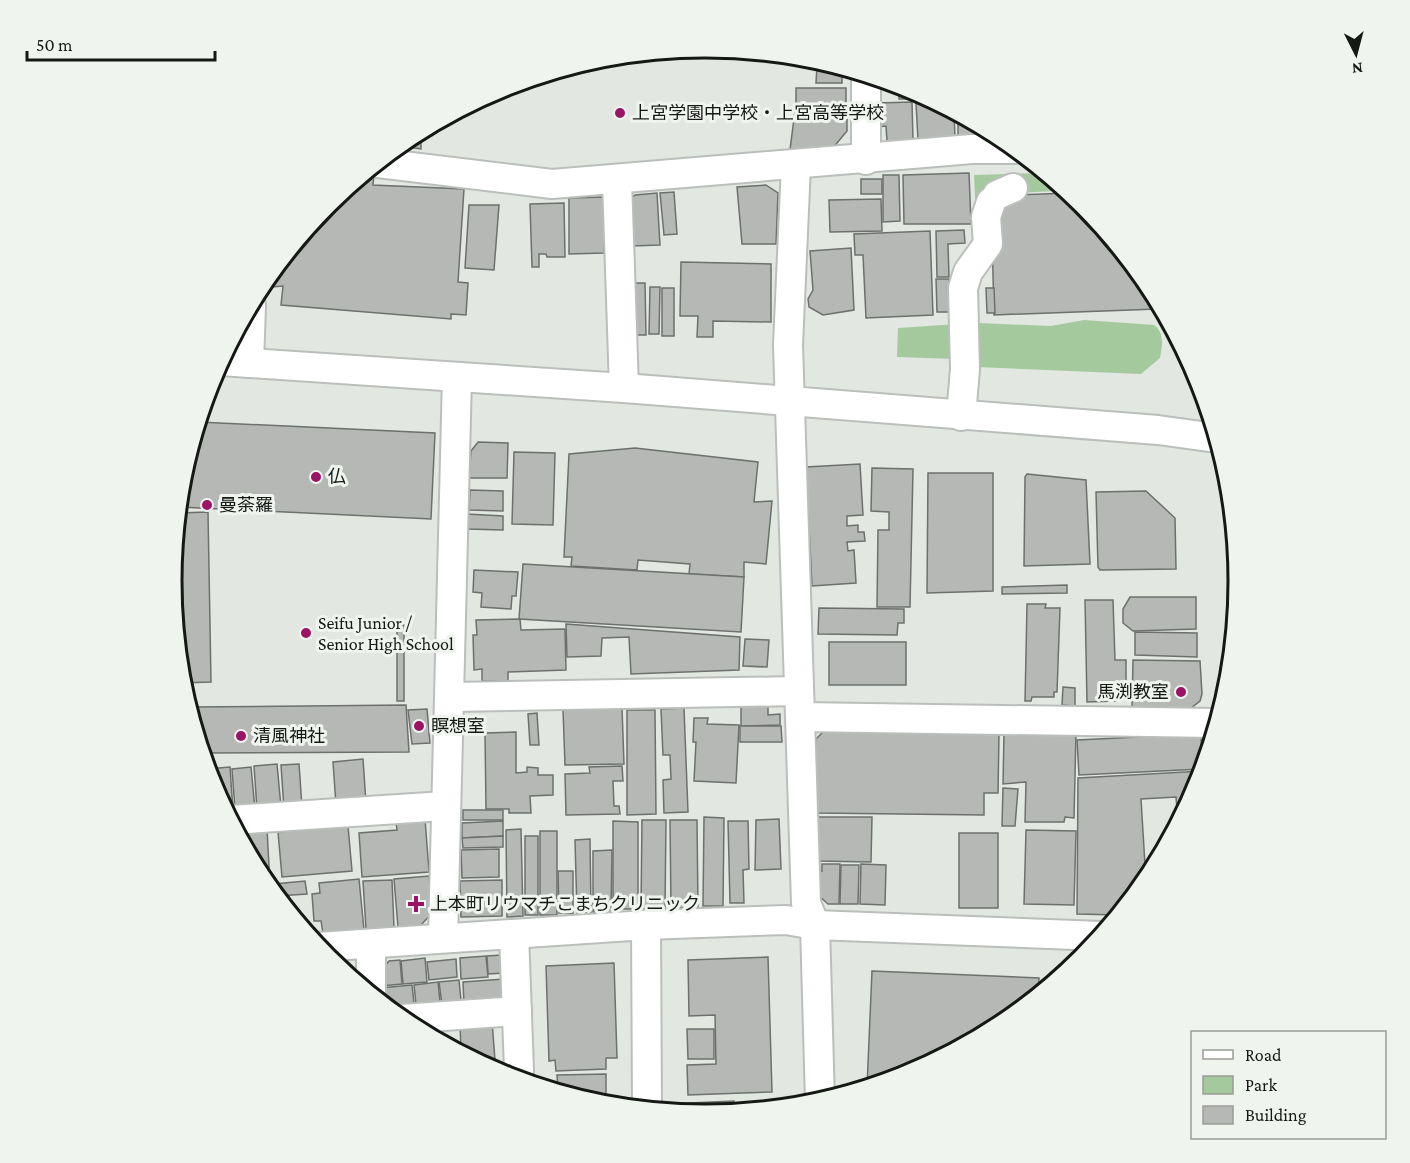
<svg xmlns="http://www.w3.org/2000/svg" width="1410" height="1163" font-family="'Crimson Pro','Noto Sans JP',serif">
<rect width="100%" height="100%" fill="#e3e7e2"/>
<!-- green -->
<g fill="#a4c99d">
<polygon points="1044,173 1054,181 1055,191 1014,193 977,238 974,175"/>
<path d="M1084 320 1154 325C1165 333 1162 346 1160 358L1141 374 977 367 979 323 1051 326Z"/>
<polygon points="958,324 955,359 897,357 898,328"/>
</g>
<!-- building -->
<g fill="#b5b8b4" stroke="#6d716d" stroke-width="1.5">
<polygon points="796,57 842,68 842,83 816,83 817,65 796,65"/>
<polygon points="881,80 899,86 881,85"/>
<polygon points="899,86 909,89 927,99 899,99"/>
<rect x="796" y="88" width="50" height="20"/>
<polygon points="912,102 913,140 887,141 886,126 878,127 877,103"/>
<polygon points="916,103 936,103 954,113 955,138 918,140"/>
<polygon points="795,111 847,111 847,131 832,149 789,157"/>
<polygon points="958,115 999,136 958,137"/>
<polygon points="421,131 421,149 399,146 409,138"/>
<polygon points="969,173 971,224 904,224 903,175"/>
<polygon points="365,174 374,175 373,185 464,189 458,282 468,283 466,315 451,314 451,319 281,305 283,286 272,287 271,273 328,204"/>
<polygon points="883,175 899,175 900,221 883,222"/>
<rect x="861" y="179" width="21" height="15"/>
<polygon points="1055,182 1068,193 1056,193"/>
<polygon points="766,185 778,193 776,244 742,244 737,187"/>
<polygon points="674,192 677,234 664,235 660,193"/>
<polygon points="657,193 660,245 632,246 629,200 635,195"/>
<polygon points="1068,193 1082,205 1149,285 1157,300 1157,309 994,315 991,196"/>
<polygon points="604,197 604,253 569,254 569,198"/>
<polygon points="881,199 882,231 830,232 829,200"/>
<polygon points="564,203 565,257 547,257 546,254 539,254 539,267 532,267 530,204"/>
<polygon points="469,205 499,205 494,270 465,268"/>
<polygon points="964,230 965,243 948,244 949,277 937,277 936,231"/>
<polygon points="930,231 933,315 866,318 863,255 855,255 854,234"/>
<polygon points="851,248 854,310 823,315 809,307 808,299 813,290 810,251"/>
<polygon points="681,262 771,264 771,322 713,321 713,337 697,337 698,316 680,316"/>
<polygon points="936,279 949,279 950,290 957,312 937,312"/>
<polygon points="627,283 645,283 646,335 632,335"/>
<polygon points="650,287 660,287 659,334 649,334"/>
<rect x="662" y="288" width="12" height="48"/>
<polygon points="986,288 994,288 995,313 987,313"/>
<polygon points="199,422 435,433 431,519 179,507 182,477"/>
<polygon points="478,442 508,443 507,478 469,478 471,451"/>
<polygon points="635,448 758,462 754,502 772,501 766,564 744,562 744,577 689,574 690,564 638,560 637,570 571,566 572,557 564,557 569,454"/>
<polygon points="514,452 555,453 553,525 512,524"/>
<polygon points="860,464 863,515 847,516 847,526 858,525 858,532 864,532 865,541 847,542 848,551 854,550 856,583 812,586 806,467"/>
<polygon points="872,468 913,469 910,607 877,607 878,530 889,530 889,512 871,511"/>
<polygon points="928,473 993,473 993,591 927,593"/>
<polygon points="1027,474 1086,480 1090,564 1024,566 1025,477"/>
<polygon points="470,490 503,491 503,511 469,510"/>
<polygon points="1146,491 1175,518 1176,569 1100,570 1098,567 1096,492"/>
<polygon points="208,512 211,682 181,683 172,581 178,513"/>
<polygon points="467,514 503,516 503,530 467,529"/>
<polygon points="523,564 744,577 741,632 519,619"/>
<polygon points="474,570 518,572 516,596 512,596 511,609 481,607 482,593 473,592"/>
<polygon points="1067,585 1067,593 1002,594 1002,587"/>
<polygon points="1130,597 1196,597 1196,629 1133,631 1123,623 1123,609"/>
<polygon points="1085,600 1113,600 1115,660 1126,660 1126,694 1115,694 1116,701 1087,702"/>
<polygon points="1027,604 1046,604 1045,608 1060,608 1057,692 1054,692 1054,697 1032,697 1031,701 1025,701"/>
<polygon points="819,608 904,609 904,623 898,623 897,635 818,634"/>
<polygon points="520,619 521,630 565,629 566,670 508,672 508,681 482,681 482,669 474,670 473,635 477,635 476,620"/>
<polygon points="566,624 740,637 739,670 631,674 629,637 602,638 601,656 567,657"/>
<rect x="397" y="625" width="7" height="76"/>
<polygon points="1135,632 1197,633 1197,657 1135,655"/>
<polygon points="745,639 769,640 767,667 743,666"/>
<rect x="829" y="642" width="77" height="43"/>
<polygon points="1133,660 1200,661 1202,694 1200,701 1191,708 1132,707"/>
<polygon points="1063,687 1075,688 1075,706 1062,705"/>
<polygon points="406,705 409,752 202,753 188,707"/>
<polygon points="768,705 768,715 780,714 780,725 741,726 741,706"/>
<polygon points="622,708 624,764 565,765 563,710"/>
<polygon points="684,708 688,812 664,813 663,780 671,779 670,755 663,755 661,709"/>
<polygon points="427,709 430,743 412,744 408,710"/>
<polygon points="627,710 655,710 656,814 627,815"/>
<polygon points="537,713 539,745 530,745 528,714"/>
<polygon points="694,718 708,718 707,724 739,725 736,783 694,781 696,742 693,742"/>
<polygon points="740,726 781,726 782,742 740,742"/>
<polygon points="824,731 999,733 998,793 984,793 984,815 816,813 816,739"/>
<polygon points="516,732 516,773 527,772 527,767 538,768 538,775 553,775 553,795 530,796 531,813 509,813 509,809 486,809 485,733"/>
<polygon points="1049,732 1076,732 1074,818 1065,817 1064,822 1025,822 1026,782 1003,784 1004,734 1049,735"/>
<polygon points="1201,734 1202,769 1079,775 1077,740"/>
<polygon points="363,759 366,803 336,805 333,762"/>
<polygon points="277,764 281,807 257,809 254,766"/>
<polygon points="299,764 302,807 284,809 281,765"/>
<polygon points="622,766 623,781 613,781 614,806 619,806 620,814 566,815 565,774 590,773 589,767"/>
<polygon points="230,767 233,811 226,812 207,769"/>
<polygon points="251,767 255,809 235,810 232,769"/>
<polygon points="1202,771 1198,786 1178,822 1176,797 1141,799 1146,881 1118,915 1077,914 1078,778"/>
<polygon points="1003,788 1018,789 1015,826 1002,826"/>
<rect x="463" y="810" width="40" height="10"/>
<polygon points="704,817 724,818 723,906 703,906"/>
<polygon points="815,817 872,817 871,862 817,861"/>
<polygon points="425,819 429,872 362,877 359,833 397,830 396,822"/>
<polygon points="779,819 781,869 755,870 756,820"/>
<polygon points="642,820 666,820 665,909 641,909"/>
<polygon points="670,820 697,820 698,908 671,908"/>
<polygon points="503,821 503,836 462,838 462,823"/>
<polygon points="613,821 638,822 638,909 613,909"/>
<polygon points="728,821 748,821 749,869 743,870 744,903 730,903"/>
<polygon points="348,826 352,871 282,877 278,832"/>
<polygon points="267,828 270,886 261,878 250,856 248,829"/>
<polygon points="244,829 245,848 236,830"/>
<polygon points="521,829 523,916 507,917 506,830"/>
<polygon points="1026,830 1076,831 1074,905 1024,904"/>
<rect x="540" y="831" width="17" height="84"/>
<rect x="959" y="833" width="39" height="75"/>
<polygon points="503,836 503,847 463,848 462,838"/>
<rect x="525" y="836" width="13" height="79"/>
<polygon points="590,839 591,913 577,913 575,840"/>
<polygon points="499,849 499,877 462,878 461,850"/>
<polygon points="612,850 611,913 593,912 593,851"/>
<polygon points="822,864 840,864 839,904 828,904 818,895 818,871 822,871"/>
<polygon points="861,864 886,865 885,905 860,904"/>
<polygon points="841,865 859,865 858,904 840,904"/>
<polygon points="558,871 573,871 573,914 559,913"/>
<polygon points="429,876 432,913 421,925 398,927 394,879"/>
<polygon points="359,879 364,930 323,933 321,921 314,921 312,894 320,893 319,883"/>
<polygon points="392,880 394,927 366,929 363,881"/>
<polygon points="502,880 502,916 461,917 460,881"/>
<polygon points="305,881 307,894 277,896 275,894 274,884"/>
<polygon points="289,897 291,914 278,898"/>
<polygon points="502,955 504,973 488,974 487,956"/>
<polygon points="486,956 488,977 461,979 460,958"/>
<polygon points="768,957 772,1092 688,1095 687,1065 716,1064 715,1015 689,1016 688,960"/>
<polygon points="425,958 427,982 403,984 401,961"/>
<polygon points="456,959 457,977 429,980 427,962"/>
<polygon points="400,960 402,984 381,986 381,970 389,961"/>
<polygon points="614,963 617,1058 606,1058 606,1069 556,1071 555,1060 549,1061 546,966"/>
<polygon points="346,968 352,975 352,979 341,969"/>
<polygon points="872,971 1039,978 1038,995 1001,1025 909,1075 867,1087"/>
<polygon points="504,979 506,1001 464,1004 463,982"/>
<polygon points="459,980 462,1010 443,1012 439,982"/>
<polygon points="438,982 441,1011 417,1014 414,985"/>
<polygon points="412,985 415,1013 395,1014 380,1001 380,988"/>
<polygon points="492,1021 495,1060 476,1061 461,1053 460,1022"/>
<polygon points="687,1029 714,1029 714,1059 688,1059"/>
<polygon points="442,1043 456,1043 456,1050"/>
<polygon points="606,1074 606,1097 579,1098 558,1092 557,1075"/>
<polygon points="734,1101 734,1107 689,1110 689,1103"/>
</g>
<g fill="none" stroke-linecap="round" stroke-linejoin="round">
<!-- minor casing -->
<g stroke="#bbbfbb" stroke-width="32">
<g id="minor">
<polyline points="866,76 866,160"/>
<polyline points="378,163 552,184 972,149 1015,149"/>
<polyline points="796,165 788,345 806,903 815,925 820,1102"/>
<polyline points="617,180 624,388"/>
<polyline points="997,195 1013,188"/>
<polyline points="221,361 624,388 1158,430 1216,438"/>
<polyline points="249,363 251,306"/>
<polyline points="961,416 965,369 963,288 968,272 988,244 986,217 991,202"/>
<polyline points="450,697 799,691"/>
<polyline points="801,717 1217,723"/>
<polyline points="231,820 444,806"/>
<polyline points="646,925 647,1109"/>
<polyline points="514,934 519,1070"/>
<polyline points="443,937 457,377"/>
<polyline points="318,947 646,925 786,920 815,925 1101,936"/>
<polyline points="371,994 371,944"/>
<polyline points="401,1019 517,1011"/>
</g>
</g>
<!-- minor -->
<use href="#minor" stroke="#fff" stroke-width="28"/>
</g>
<!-- markers -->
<g fill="#9a1365" stroke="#f0f4ef" stroke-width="2">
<circle cx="620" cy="113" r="6"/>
<circle cx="316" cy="477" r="6"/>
<circle cx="207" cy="505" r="6"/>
<circle cx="306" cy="633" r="6"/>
<circle cx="1181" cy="692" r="6"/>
<circle cx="419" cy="726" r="6"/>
<circle cx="241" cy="736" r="6"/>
<path d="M413 895h6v6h6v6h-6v6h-6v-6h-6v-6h6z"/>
</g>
<g text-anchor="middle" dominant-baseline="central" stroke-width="6" stroke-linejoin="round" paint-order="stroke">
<!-- poi labels -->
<g font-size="18" fill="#161816" stroke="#f0f4ef" text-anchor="start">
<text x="632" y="113">上宮学園中学校・上宮高等学校</text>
<text x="328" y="477">仏</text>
<text x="219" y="505">曼荼羅</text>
<text x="318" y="623">Seifu Junior /<tspan x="318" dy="21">Senior High School</tspan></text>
<text x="1169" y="692" text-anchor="end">馬渕教室</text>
<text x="431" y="726">瞑想室</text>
<text x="253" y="736">清風神社</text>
<text x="430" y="904">上本町リウマチこまちクリニック</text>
</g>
</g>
<!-- crop -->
<path d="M0 0H1410V1163H0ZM182 581a523 523 0 1 1 1046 0a523 523 0 1 1-1046 0Z" fill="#f0f4ef" fill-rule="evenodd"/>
<path fill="none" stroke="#161816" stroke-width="3" d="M182 581a523 523 0 1 1 1046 0a523 523 0 1 1-1046 0Z"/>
<!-- legend -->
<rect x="1191" y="1031" width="195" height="108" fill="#f0f4ef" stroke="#999c98" stroke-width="1.5"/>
<rect x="1203" y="1050" width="30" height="9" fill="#ffffff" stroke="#999c98" stroke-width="1.5"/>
<text x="1245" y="1061" font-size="18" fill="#161816">Road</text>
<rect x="1203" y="1076" width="30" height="18" fill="#a4c99d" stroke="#999c98" stroke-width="1.5"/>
<text x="1245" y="1091" font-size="18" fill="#161816">Park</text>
<rect x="1203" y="1106" width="30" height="18" fill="#b5b8b4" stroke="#999c98" stroke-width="1.5"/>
<text x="1245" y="1121" font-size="18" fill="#161816">Building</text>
<!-- north arrow -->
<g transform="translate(1356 54) rotate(174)" stroke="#f0f4ef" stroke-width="4.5" paint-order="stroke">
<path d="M0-4.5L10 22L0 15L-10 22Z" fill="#161816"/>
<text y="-9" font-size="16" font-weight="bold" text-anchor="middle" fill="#161816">N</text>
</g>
<!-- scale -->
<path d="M27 51v9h188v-9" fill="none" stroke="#161816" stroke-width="3"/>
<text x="36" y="51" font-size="18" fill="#161816" stroke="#f0f4ef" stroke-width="4.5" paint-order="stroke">50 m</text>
</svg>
